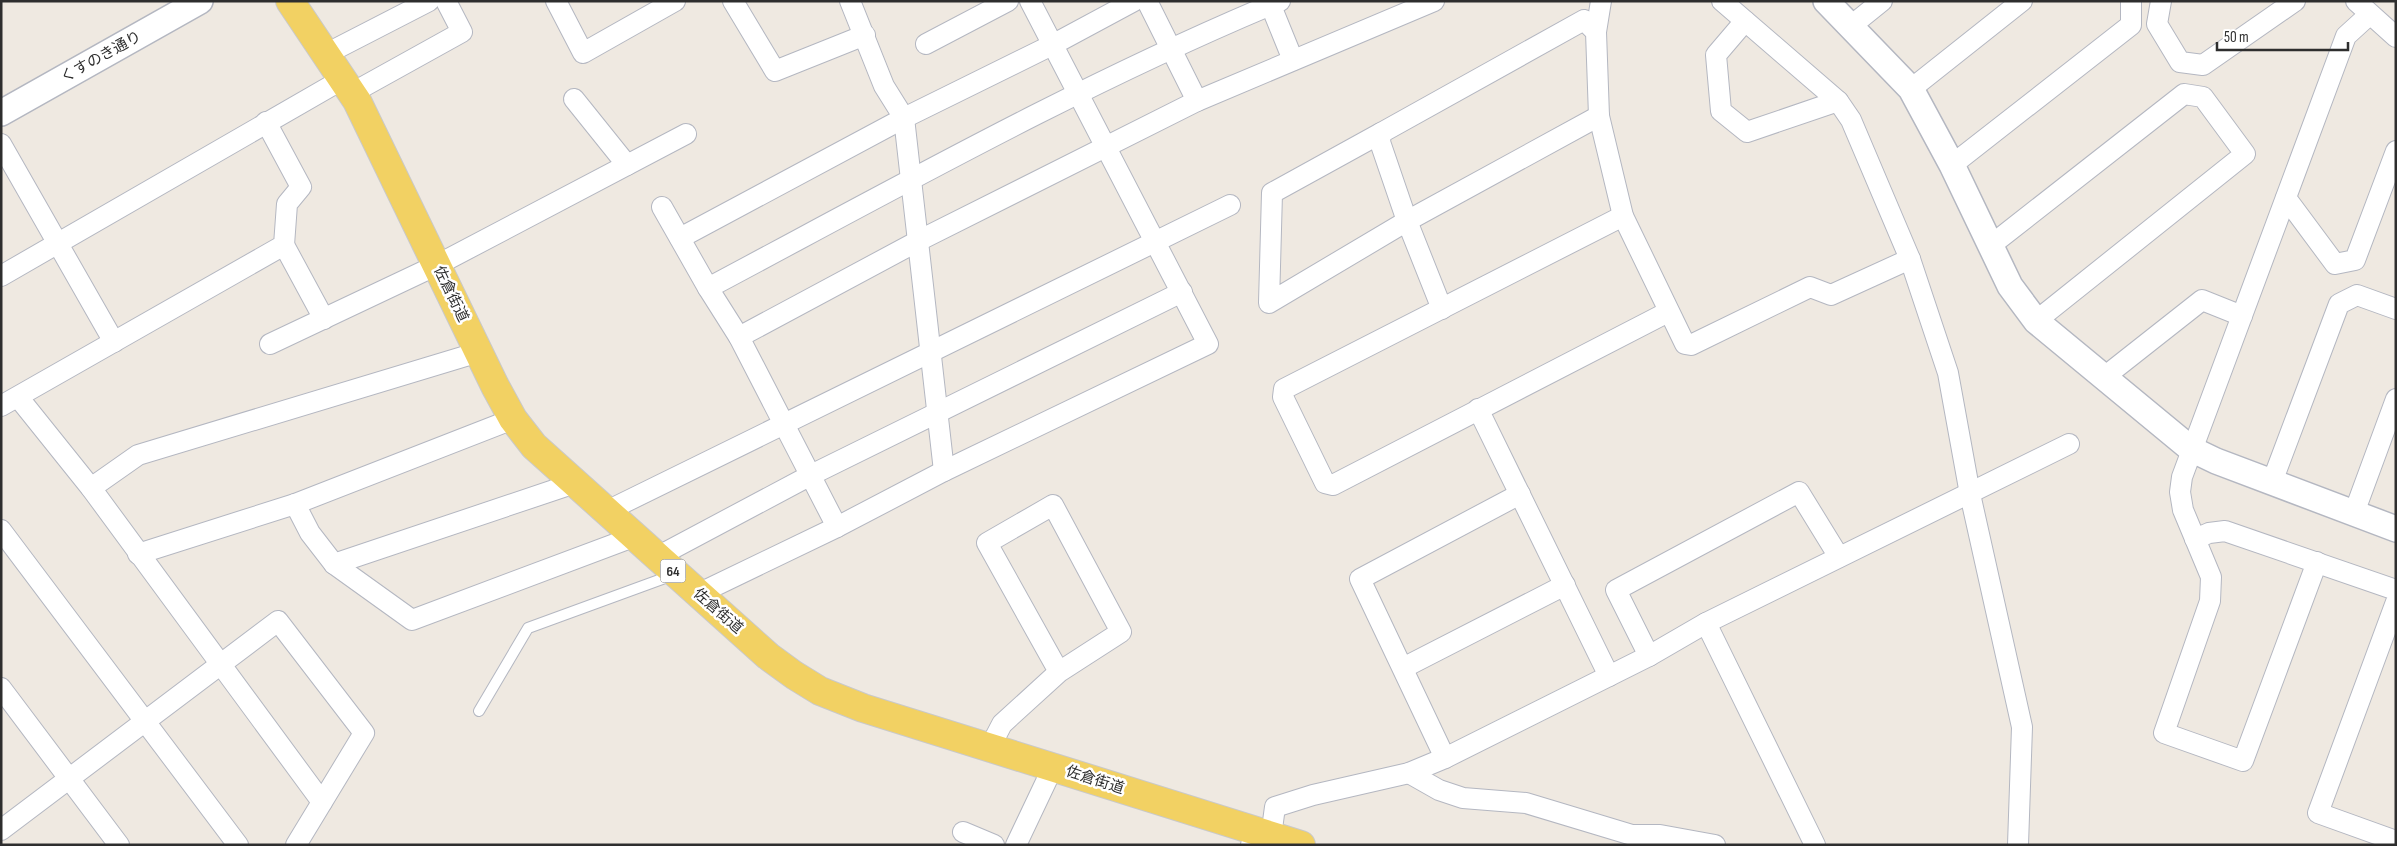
<svg xmlns="http://www.w3.org/2000/svg" width="2397" height="846" font-family="'Sofia Sans Condensed','Noto Sans JP',sans-serif">
<rect width="100%" height="100%" fill="#efe9e1"/>
<g fill="none" stroke-linecap="round" stroke-linejoin="round">
<!-- service casing -->
<g stroke="#b4b7c1" stroke-width="12">
<polyline id="service" points="479,711 528,628 673,575"/>
</g>
<!-- minor casing -->
<g stroke="#b4b7c1" stroke-width="22">
<g id="minor">
<polyline points="556,1 583,53 675,1"/>
<polyline points="733,1 775,71 865,35"/>
<polyline points="850,1 884,86 904,118 944,471"/>
<polyline points="1147,1 1197,101"/>
<polyline points="1269,1 1293,60"/>
<polyline points="1722,1 1838,101 1851,120 1910,259 1948,373 1970,494 2022,727 2018,845"/>
<polyline points="2161,1 2157,24 2180,62 2203,65 2295,1"/>
<polyline points="2356,1 2396,37"/>
<polyline points="1745,21 1716,55 1721,111 1747,132 1838,101"/>
<polyline points="1851,26 1882,1"/>
<polyline points="1596,32 1601,1"/>
<polyline points="926,44 1008,1"/>
<polyline points="326,54 429,1"/>
<polyline points="1911,89 2022,1"/>
<polyline points="352,93 462,32 446,1"/>
<polyline points="574,99 627,165"/>
<polyline points="1381,133 1272,193 1269,303 1407,221 1599,116"/>
<polyline points="1,144 114,342"/>
<polyline points="1952,165 2131,25 2131,1"/>
<polyline points="2286,198 2335,264 2355,260 2396,151"/>
<polyline points="662,207 708,288 739,337 837,527"/>
<polyline points="1623,216 1284,389 1283,397 1325,483 1333,485 1668,312"/>
<polyline points="680,238 904,118 1054,44 1134,1"/>
<polyline points="284,245 324,319"/>
<polyline points="1990,246 2184,94 2203,97 2245,154 2036,321"/>
<polyline points="1,276 343,79"/>
<path d="M708 288C896 188 1083 83 1280 1"/>
<polyline points="1442,309 1407,221 1380,142 1381,133 1584,20 1596,32 1599,116 1623,216 1685,344 1691,345 1810,287 1831,295 1910,259"/>
<polyline points="739,337 918,241 1197,101 1434,1"/>
<polyline points="270,344 437,265 686,134"/>
<polyline points="2103,378 2202,300 2242,316"/>
<polyline points="18,397 91,488 322,802"/>
<polyline points="1,406 284,245 287,204 301,187 266,122"/>
<polyline points="1478,409 1609,676"/>
<polyline points="2272,482 2339,304 2357,295 2396,309"/>
<polyline points="91,488 138,455 479,352"/>
<polyline points="295,504 310,533 334,564 412,620 636,536"/>
<polyline points="607,511 1230,205"/>
<polyline points="2354,513 2396,399"/>
<polyline points="1,530 238,845"/>
<polyline points="2195,539 2209,533 2225,531 2396,590"/>
<polyline points="138,554 295,504 513,419"/>
<polyline points="657,557 811,475 1182,292"/>
<polyline points="2317,562 2243,761 2164,733 2210,601 2211,577 2183,510 2180,492 2182,477 2346,36 2369,15"/>
<polyline points="334,564 575,483"/>
<polyline points="698,594 837,527 944,471 1208,344 1030,1"/>
<polyline points="2396,602 2318,813 2396,841"/>
<polyline points="1706,623 1815,845"/>
<polyline points="1649,656 1616,590 1799,492 1839,557"/>
<polyline points="1403,668 1565,585"/>
<polyline points="1,688 119,845"/>
<polyline points="990,747 1002,724 1059,672 1121,632 1053,505 987,543 1059,672"/>
<polyline points="1445,758 1360,579 1520,494"/>
<polyline points="1409,773 1439,790 1463,798 1526,803 1632,835 1660,835 1715,845"/>
<polyline points="1,830 278,621 364,733 296,845"/>
<polyline points="963,832 994,845"/>
<polyline points="1016,845 1053,767"/>
<polyline points="1251,845 1271,836 1275,807 1313,795 1409,773 1445,758 1649,656 1706,623 2069,444"/>
</g>
</g>
<!-- tertiary casing -->
<g stroke="#b4b7c1" stroke-width="28">
<g id="tertiary">
<polyline points="1826,1 1911,89 1952,165 2010,286 2036,321 2191,449 2216,461 2396,529"/>
<polyline points="1,113 200,1"/>
</g>
</g>
<!-- primary casing -->
<g stroke="#c9c9c9" stroke-width="30">
<polyline id="primary" points="290,1 357,101 495,386 513,419 534,446 768,656 794,675 820,691 863,708 1301,845"/>
</g>
<!-- service -->
<use href="#service" stroke="#fff" stroke-width="10"/>
<!-- minor -->
<use href="#minor" stroke="#fff" stroke-width="20"/>
<!-- tertiary -->
<use href="#tertiary" stroke="#fff" stroke-width="25"/>
<!-- primary -->
<use href="#primary" stroke="#f2d163" stroke-width="28"/>
</g>
<g text-anchor="middle" dominant-baseline="central" stroke-width="5" stroke-linejoin="round" paint-order="stroke">
<!-- shield labels -->
<rect fill="#fff" stroke="#6d6d6d" stroke-width="1" x="660.5" y="559.5" width="25" height="23" rx="4"/>
<g font-size="14" font-weight="bold" fill="#2e2e2e">
<text x="673" y="571">64</text>
</g>
<!-- street labels -->
<g font-size="15" fill="#2e2e2e" stroke="#fff">
<text transform="translate(101 57) rotate(-29)">くすのき通り</text>
<text transform="translate(451 294) rotate(64)">佐倉街道</text>
<text transform="translate(718 611) rotate(41)">佐倉街道</text>
<text transform="translate(1095 780) rotate(18)">佐倉街道</text>
</g>
</g>
<!-- border -->
<rect width="2397" height="846" fill="none" stroke="#2e2e2e" stroke-width="5"/>
<!-- scale -->
<path d="M2217 42v8h131v-8" fill="none" stroke="#2e2e2e" stroke-width="2.5"/>
<text x="2224" y="42" font-size="15" fill="#2e2e2e" stroke="#ffffff" stroke-width="4" paint-order="stroke">50 m</text>
</svg>
